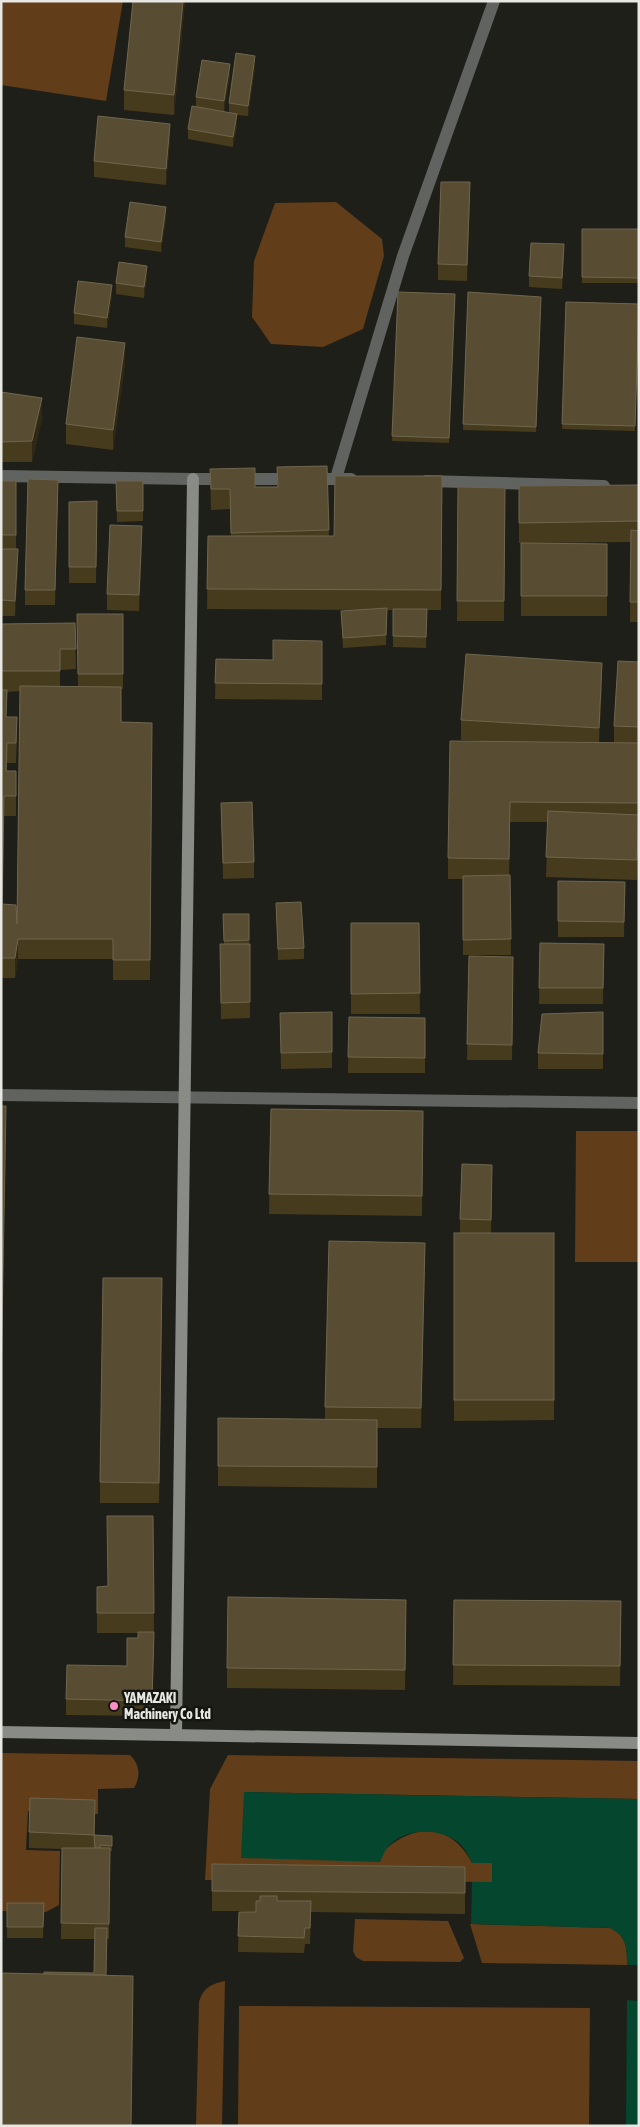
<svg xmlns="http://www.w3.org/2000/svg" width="640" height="2127" font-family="'Asap Condensed',sans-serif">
<rect width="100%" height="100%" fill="#1e1f19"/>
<!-- green -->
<g fill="#623d19">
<polygon points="1,1 123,1 106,101 1,85"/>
<polygon points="336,202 382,239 384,256 363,329 323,347 271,344 252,317 254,261 275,203"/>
<polygon points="576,1131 639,1131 639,1262 575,1262"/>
<path d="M1 1753 130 1755C140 1765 141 1776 134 1788L98 1789V1814L28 1811 26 1850 60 1851 59 1905 46 1912 1 1911Z"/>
<path d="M228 1755 639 1761V1799L244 1792 387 1848C418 1822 453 1826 472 1863H492V1882L205 1880 210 1789Z"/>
<polygon points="355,1919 448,1921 464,1958 460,1962 363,1961 356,1957 353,1951"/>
<path d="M470 1924 610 1928C627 1936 627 1948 627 1965L482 1963Z"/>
<path d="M225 1981 222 2126H196L199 2002C203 1988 211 1984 225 1981Z"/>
<polygon points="239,2006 590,2008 589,2126 238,2126"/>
</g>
<!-- water -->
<g fill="#04472e">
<path d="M244 1792 639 1799V1965H627C627 1948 627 1936 610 1928L471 1924 472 1882H492V1863H472C469 1856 465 1848 459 1843 439 1827 404 1827 387 1848 384 1852 382 1858 380 1862L241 1858Z"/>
<polygon points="627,2000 639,2001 639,2126 626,2126"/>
</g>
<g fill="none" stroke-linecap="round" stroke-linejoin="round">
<!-- street -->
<g stroke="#616361" stroke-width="12">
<polyline points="1,476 193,479 351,479"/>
<polyline points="336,478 403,256 494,1"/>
<polyline points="426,481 604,486"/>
<polyline points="1,1095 639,1103"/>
</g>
<!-- secondary -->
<g stroke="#888b86" stroke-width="12">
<polyline points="1,1732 639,1743"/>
<polyline points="176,1735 193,479"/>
</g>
</g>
<!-- wall -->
<g fill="#473b1d" fill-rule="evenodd">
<polygon points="133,1 185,1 174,115 124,110 124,90"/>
<polygon points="255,67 248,116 237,115 237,125 233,147 188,139 188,129 196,107 196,97 230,75 224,112 229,113 229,103"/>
<polygon points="170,139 166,185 94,177 94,161"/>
<polygon points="470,198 467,281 438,280 438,264"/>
<polygon points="166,218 161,252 125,247 125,237"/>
<rect x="582" y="229" width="57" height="54"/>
<polygon points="564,255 562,289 529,287 529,276"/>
<polygon points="147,277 144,298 116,294 116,283"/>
<polygon points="398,292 455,294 449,443 392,441"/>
<polygon points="468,292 541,297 536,432 463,430"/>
<polygon points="112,296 107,328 74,324 74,313"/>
<polygon points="566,302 639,304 635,431 562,429"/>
<polygon points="125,363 113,450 66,444 66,424"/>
<polygon points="1,392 42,418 32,462 1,462"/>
<polygon points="327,466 329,536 334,536 442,476 441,610 427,610 426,648 393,647 393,610 387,610 386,645 343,648 341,611 366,610 207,609 208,536 231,536 230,509 211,510 210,469 255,487 277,487 277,467"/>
<polygon points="1,481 16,481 16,549 18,565 15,616 1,616"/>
<polygon points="116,481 143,481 143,521 117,522"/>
<polygon points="639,485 639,622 630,622 631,542 534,543 607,544 607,616 521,616 521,543 519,543 519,486"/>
<polygon points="458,487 505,488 504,621 457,621"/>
<polygon points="58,496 55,605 25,605 25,590"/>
<polygon points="97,501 96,583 69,583 69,502"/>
<polygon points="142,542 139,611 107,610 107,594"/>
<path d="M77 614H123V689H121V722L152 723 150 980H113V959H18L15 978H1V624L75 623 76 669 60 670V686L78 687ZM20 691 17 924 3 904 4 816H16V792L7 771V763H16L17 737 6 717 7 692Z"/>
<polygon points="322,641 322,700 215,699 216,659 273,660"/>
<polygon points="639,662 639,851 637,880 546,877 548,822 510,822 509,875 510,875 511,955 463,955 463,879 448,879 448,858 482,741 461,740 461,720 602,683 599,743 614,743 614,726"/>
<polygon points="221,803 254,862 254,878 223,879"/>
<polygon points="558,881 625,882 624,937 558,937"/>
<polygon points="276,903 304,948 304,959 278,960"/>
<polygon points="223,914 249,914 250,1018 221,1019 220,944 224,944"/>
<polygon points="351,923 419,923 420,1014 351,1014"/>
<polygon points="540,943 604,944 603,1004 539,1004"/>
<polygon points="469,956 513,957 512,1060 467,1060"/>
<polygon points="332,1012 332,1068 281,1069 280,1013"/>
<polygon points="603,1012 603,1069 538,1069 538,1053"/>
<polygon points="349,1017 425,1018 425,1073 348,1073"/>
<polygon points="271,1109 423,1111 422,1216 269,1214"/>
<polygon points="492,1180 491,1233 554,1233 554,1420 454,1421 454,1233 460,1233 460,1219"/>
<polygon points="425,1263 421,1428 377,1428 377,1488 218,1486 218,1418 325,1419 325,1407"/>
<polygon points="162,1299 159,1503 100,1503 100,1482"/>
<polygon points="153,1516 154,1633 152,1716 66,1715 66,1699 127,1666 138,1638 138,1633 97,1633 97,1587 108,1586"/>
<polygon points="454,1600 621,1601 620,1686 453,1685"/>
<polygon points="406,1620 405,1690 227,1688 227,1668"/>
<polygon points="95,1816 95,1835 112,1836 112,1851 110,1851 109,1939 107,1939 106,1975 133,1996 131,2126 1,2126 44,1974 94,1973 95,1939 61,1939 62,1849 29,1848 29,1832"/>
<polygon points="212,1864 465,1887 465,1914 311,1912 310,1944 305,1944 304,1953 238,1952 239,1912 256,1911 212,1911"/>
<polygon points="7,1903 44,1903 43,1938 7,1938"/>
</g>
<!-- shaded-wall -->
<g fill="#2f2812">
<polygon points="183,1 185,1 174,115 174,95"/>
<polygon points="255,56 255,67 248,116 248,106"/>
<polygon points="230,64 230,75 224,112 224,101"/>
<polygon points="237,114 237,125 233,147 233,137"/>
<polygon points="170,124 170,139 166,185 166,169"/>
<polygon points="470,182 470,198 467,281 467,265"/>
<polygon points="166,207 166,218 161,252 161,242"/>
<polygon points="147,266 147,277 144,298 144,287"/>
<polygon points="112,285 112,296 107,328 107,318"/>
<polygon points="125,343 125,363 113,450 113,430"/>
<polygon points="42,398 42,418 32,462 32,441"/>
<polygon points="142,526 142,542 139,611 139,595"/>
<polygon points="18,549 18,565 15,616 15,601"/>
<polygon points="602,663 602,683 599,748 599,728"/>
<polygon points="639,831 639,851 637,880 637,860"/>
<polygon points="18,939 18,959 15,978 15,958"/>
<polygon points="492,1165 492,1180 491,1235 491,1220"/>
<polygon points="425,1243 425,1263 421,1428 421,1408"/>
<polygon points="95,1800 95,1816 94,1851 94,1835"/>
</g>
<!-- building -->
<g fill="#584d32" stroke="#6f664e">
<polygon points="133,1 183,1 174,95 124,90"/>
<polygon points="236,53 255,56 248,106 229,103"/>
<polygon points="202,60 230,64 224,101 196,97"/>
<polygon points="192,106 237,114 233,137 188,129"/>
<polygon points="98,116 170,124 166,169 94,161"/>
<polygon points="441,182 470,182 467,265 438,264"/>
<polygon points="130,202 166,207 161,242 125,237"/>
<polygon points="582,229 639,229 639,278 582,277"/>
<polygon points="531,243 564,244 562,278 529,276"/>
<polygon points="119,262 147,266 144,287 116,283"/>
<polygon points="78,281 112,285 107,318 74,313"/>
<polygon points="398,292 455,294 449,438 392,436"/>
<polygon points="468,292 541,297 536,427 463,424"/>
<polygon points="566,302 639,304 635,426 562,424"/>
<polygon points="77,337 125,343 113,430 66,424"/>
<polygon points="1,392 42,398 32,441 1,442"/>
<polygon points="327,466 329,530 231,533 230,489 211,489 210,469 255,468 255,487 278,487 277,467"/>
<polygon points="335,476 442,476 441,590 207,589 208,536 334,536"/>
<polygon points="28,479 58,480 55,590 25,590"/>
<rect x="1" y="481" width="15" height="54"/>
<polygon points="116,481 143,481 143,511 117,511"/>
<polygon points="639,485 639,521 519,523 519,486"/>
<polygon points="458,487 505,488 504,601 457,601"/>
<polygon points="97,501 96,567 69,567 69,502"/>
<polygon points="110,525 142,526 139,595 107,594"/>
<polygon points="631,530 639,531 639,602 630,602"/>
<polygon points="521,543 607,544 607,596 521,596"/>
<polygon points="1,549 18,549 15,601 1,600"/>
<polygon points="387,608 386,635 343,638 341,611"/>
<polygon points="393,609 427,609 426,637 393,636"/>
<polygon points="77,614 123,614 123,674 78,674"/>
<polygon points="75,623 76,649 60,649 60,671 1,671 1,624"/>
<polygon points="273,640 322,641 322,684 215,683 216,659 273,660"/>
<polygon points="466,654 602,663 599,728 461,720"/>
<polygon points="618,661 639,662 639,727 614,726"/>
<polygon points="20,686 121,687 121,722 152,723 150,960 113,960 113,939 18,939 15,958 1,958 1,690 7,690 6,717 17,717 16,743 7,743 6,771 16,771 16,796 4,796 2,904 16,905 17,924"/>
<polygon points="450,741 639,743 639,803 510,802 509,859 448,858"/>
<polygon points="252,802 254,862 223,863 221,803"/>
<polygon points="548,811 639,815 637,860 546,857"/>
<polygon points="510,875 511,939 463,940 463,876"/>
<polygon points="558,881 625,882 624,922 558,921"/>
<polygon points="301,902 304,948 278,949 276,903"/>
<polygon points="223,914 249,914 249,940 224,941"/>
<polygon points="351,923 419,923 420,993 351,994"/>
<polygon points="540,943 604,944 603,988 539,988"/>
<polygon points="220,944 250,944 250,1002 221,1003"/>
<polygon points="469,956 513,957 512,1045 467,1044"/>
<polygon points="332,1012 332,1052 281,1053 280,1013"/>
<polygon points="603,1012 603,1054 538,1053 542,1014"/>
<polygon points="349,1017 425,1018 425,1058 348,1057"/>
<polygon points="1,1106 6,1106 1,1384"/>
<polygon points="271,1109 423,1111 422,1196 269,1194"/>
<polygon points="462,1164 492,1165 491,1220 460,1219"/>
<rect x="454" y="1233" width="100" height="167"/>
<polygon points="329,1241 425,1243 421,1408 325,1407"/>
<polygon points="103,1278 162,1278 159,1483 100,1482"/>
<polygon points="218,1418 377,1420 377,1467 218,1466"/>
<polygon points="107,1516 153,1516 154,1613 97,1613 97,1587 108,1586"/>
<polygon points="228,1597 406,1600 405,1670 227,1668"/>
<polygon points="454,1600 621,1601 620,1666 453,1665"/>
<polygon points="138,1632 154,1632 152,1701 66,1699 67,1665 127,1666 127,1638 138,1638"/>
<polygon points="30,1798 95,1800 94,1835 29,1832"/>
<polygon points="94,1835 112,1836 112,1846 100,1845 100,1848 95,1848"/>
<polygon points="62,1848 110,1848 109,1924 61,1923"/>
<polygon points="212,1864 465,1867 465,1893 212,1891"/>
<polygon points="260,1896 277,1896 277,1901 311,1901 310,1928 305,1928 304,1938 238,1936 239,1912 256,1912 256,1901 260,1901"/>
<polygon points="7,1903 44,1903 43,1927 7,1927"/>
<polygon points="95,1928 107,1928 106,1975 44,1974 44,1972 94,1973"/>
<polygon points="1,1973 133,1976 131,2126 1,2126"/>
</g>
<!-- markers -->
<circle fill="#fa8fc8" stroke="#151610" stroke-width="2" cx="114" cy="1706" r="5"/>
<g text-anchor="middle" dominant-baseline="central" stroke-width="5" stroke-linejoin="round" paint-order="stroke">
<!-- poi labels -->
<g font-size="14" font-weight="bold" fill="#e7e7e3" stroke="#151610" text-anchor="start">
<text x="124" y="1698">YAMAZAKI<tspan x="124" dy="16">Machinery Co Ltd</tspan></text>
</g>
</g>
<!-- border -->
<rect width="640" height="2127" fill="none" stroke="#e7e7e3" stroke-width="5"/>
</svg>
